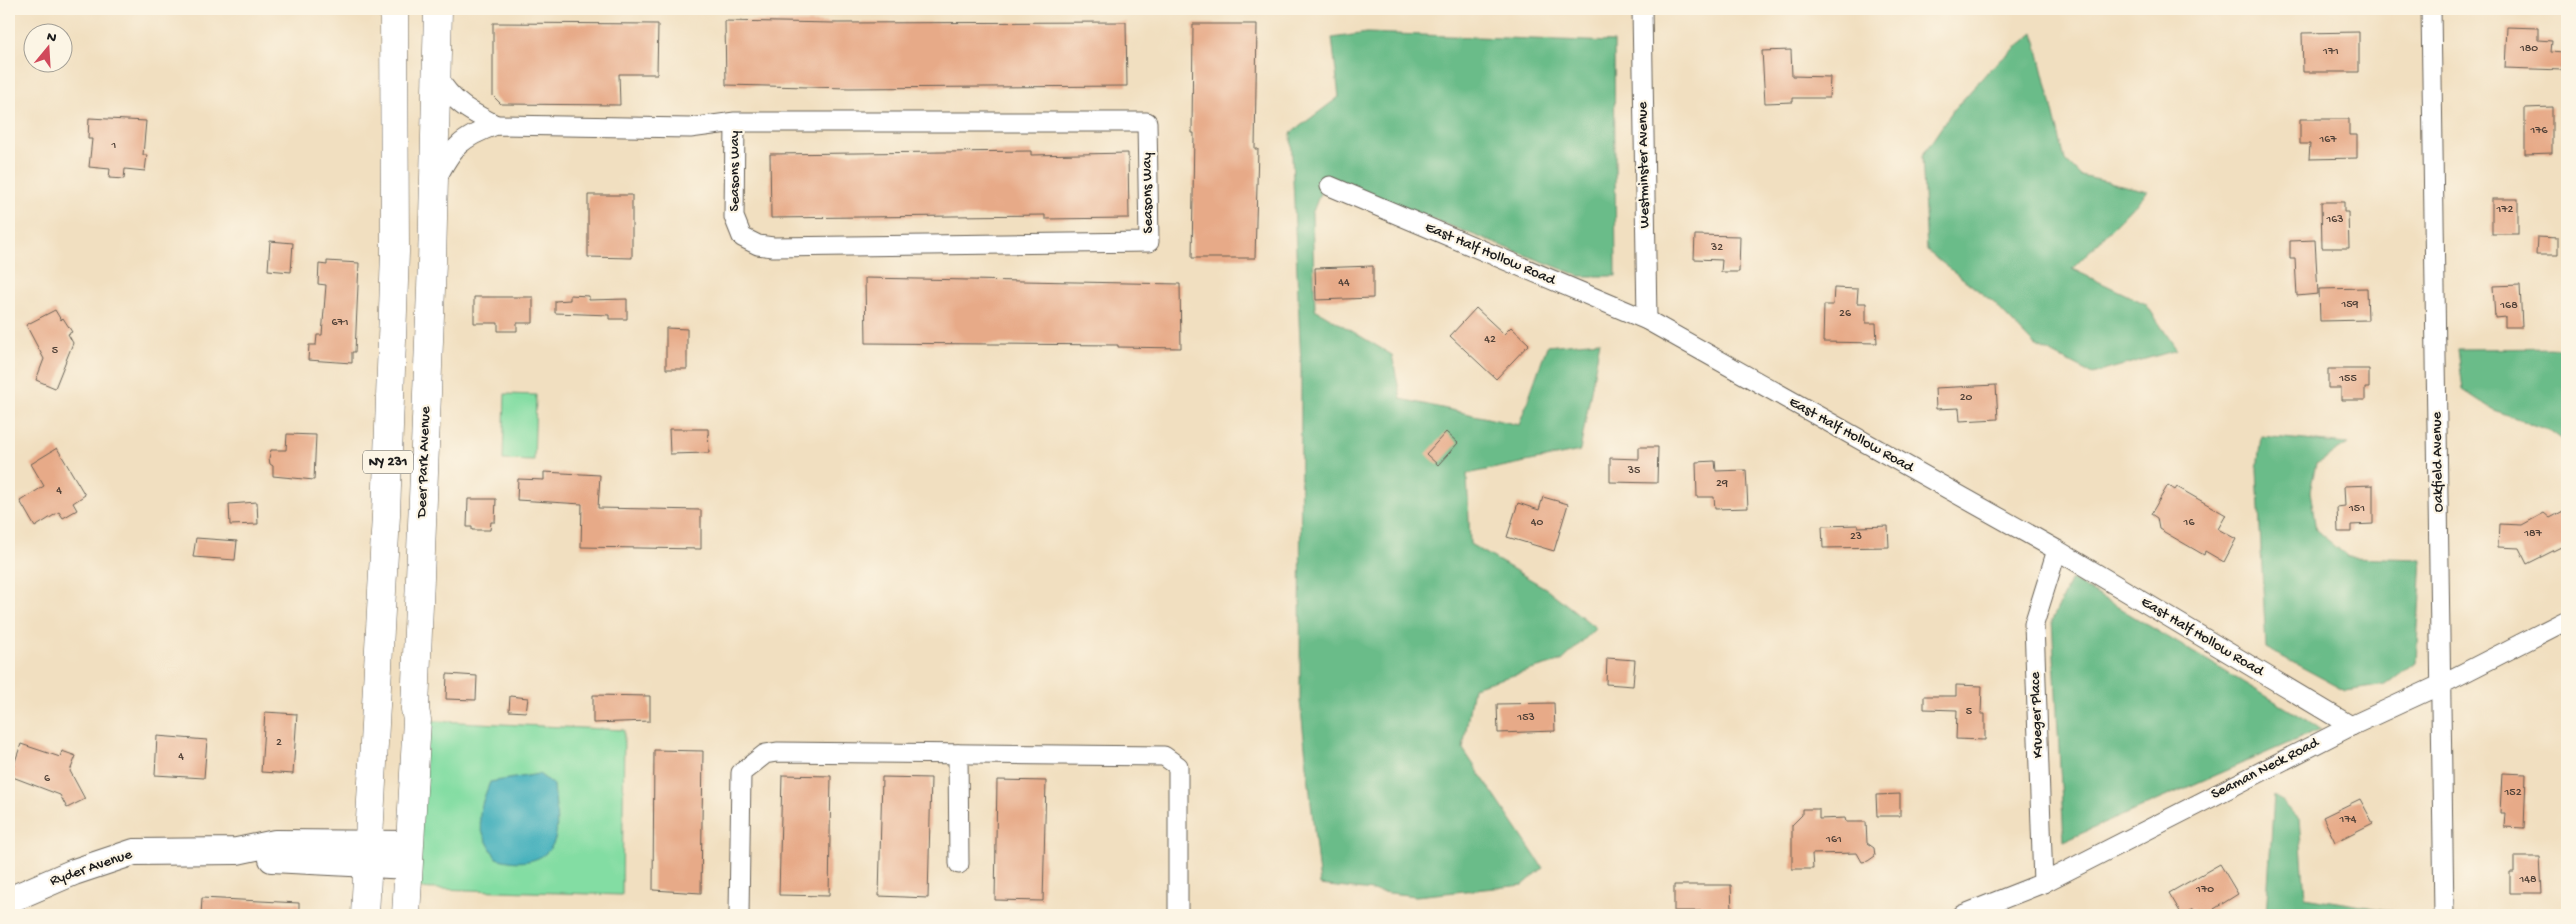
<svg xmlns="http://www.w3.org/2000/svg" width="2576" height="924" font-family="'Gochi Hand',sans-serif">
<rect width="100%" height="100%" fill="#fcf5e5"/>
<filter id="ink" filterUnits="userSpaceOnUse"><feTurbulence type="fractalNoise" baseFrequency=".02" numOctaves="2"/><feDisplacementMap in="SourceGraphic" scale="10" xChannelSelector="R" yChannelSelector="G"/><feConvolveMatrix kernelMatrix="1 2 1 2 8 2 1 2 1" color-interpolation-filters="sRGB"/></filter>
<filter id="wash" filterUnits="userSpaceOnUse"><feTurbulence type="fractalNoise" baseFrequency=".0096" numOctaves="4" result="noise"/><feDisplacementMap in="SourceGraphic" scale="20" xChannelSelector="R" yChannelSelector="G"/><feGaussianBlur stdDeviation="1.12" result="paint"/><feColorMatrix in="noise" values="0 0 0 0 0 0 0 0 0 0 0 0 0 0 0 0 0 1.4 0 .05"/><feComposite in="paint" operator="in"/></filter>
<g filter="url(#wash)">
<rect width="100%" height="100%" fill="#f1dfc0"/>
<!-- green -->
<g fill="#83dda3" stroke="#507c60">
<polygon points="505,394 536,395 534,461 503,460"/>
<polygon points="417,720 624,730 622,895 408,888"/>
</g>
<!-- forest -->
<g fill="#6abc89" stroke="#436c52">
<polygon points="1367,33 1614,42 1616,276 1580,276 1326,178 1312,214 1315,309 1392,355 1401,399 1519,425 1547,346 1600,341 1580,451 1467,474 1470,544 1547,589 1596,628 1562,661 1473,687 1463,749 1543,868 1523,885 1416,896 1320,885 1300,701 1301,366 1291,133 1339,97 1332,38"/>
<polygon points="2034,33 2065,160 2081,176 2148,191 2072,269 2146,304 2177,350 2092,374 2033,344 1993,302 1927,251 1922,156 1951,113 1991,68"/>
<polygon points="2567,348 2567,445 2547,430 2492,409 2463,390 2458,349"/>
<polygon points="2261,436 2348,444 2316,464 2310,491 2316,530 2348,557 2422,559 2416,662 2386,685 2346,691 2266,648 2257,469"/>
<polygon points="2071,579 2321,729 2064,841 2052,620"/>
<polygon points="2274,795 2299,819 2305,897 2393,911 2395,915 2266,915"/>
</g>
<!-- water -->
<path fill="#40afbb" stroke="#2e666c" d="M539 774 554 785C555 799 559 826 555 839 547 864 517 865 496 858 476 823 475 820 490 782Z"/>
<g id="blocks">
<!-- building -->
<g fill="#e7aa88">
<polygon points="725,21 834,23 1126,22 1127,86 849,88 726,85"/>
<polygon points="493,23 658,24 657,74 619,74 620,105 501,104 493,96"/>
<polygon points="1193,24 1257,24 1255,149 1258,149 1255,258 1192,258 1194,133 1192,133"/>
<polygon points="2507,27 2538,28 2538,40 2552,41 2551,52 2563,53 2562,70 2505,68"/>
<polygon points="2359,32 2359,72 2303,72 2302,33"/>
<polygon points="1791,50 1792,76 1830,77 1829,98 1793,98 1793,102 1765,103 1762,51"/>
<polygon points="2552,107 2552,153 2525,154 2525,108"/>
<polygon points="89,118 146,121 143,155 147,155 145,171 125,169 124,179 109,178 110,169 89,167 92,139 88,139"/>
<polygon points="2300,119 2349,119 2349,135 2357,135 2357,158 2309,159 2310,144 2300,144"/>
<polygon points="1031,151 1031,155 1128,153 1129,218 1045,219 1045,215 771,218 770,154"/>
<polygon points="588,195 632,195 632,258 588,257"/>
<rect x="2492" y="199" width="26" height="35"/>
<polygon points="2321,202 2344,202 2344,212 2348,212 2349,248 2322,248"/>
<polygon points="1695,235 1740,236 1739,272 1721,272 1722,260 1694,259"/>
<polygon points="2537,237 2558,238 2558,255 2536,255"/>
<polygon points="2315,240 2318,294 2297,296 2295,259 2290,259 2290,241"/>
<polygon points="270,241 293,243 291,272 268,270"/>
<polygon points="327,261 359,263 355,352 352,352 352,363 308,360 309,345 316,345 317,335 322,335 326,285 318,284 319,264 327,265"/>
<polygon points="1373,266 1373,298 1316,300 1315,268"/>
<polygon points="865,278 1180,284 1181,348 1118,347 1118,345 866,343"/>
<polygon points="2520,285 2522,327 2505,327 2505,317 2495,318 2493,286"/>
<polygon points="1834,288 1858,289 1857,303 1866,303 1866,323 1876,323 1877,343 1823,342 1824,305 1833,305"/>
<polygon points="2367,288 2368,320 2320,321 2319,289"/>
<polygon points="570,295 589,296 589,300 627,299 627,319 609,319 609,315 555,313 555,301 570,300"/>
<polygon points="474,297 533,297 533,323 517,323 517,331 498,331 498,323 474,323"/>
<polygon points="1476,308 1504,334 1511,327 1529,344 1496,379 1450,336"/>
<polygon points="55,310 61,320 63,318 72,332 68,334 73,343 55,388 36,380 44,359 26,325"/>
<polygon points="666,328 687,329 687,369 666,369"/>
<polygon points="2328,369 2369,369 2369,388 2365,388 2365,400 2341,400 2341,388 2328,388"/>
<polygon points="1996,385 1998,419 1960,421 1959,408 1936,409 1935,388"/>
<polygon points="669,429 708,429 709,453 670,454"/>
<polygon points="1446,432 1458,443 1438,465 1426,454"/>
<polygon points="287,434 316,435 314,480 273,476 273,466 270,464 269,458 271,450 286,450"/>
<polygon points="1639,447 1658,447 1657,483 1610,482 1610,458 1639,459"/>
<polygon points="57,448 85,495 73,503 77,510 63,518 59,512 35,527 20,501 44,486 31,464"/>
<polygon points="1715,461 1716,471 1746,470 1748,508 1715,509 1714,497 1697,497 1696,462"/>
<polygon points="544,472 600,475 598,508 701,510 701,549 581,547 582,504 517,500 518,479 544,480"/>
<polygon points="2168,485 2175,490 2177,487 2226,515 2218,529 2236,539 2224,562 2205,551 2204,555 2159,529 2157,518 2151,514"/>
<polygon points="2373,485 2373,524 2351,525 2351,532 2338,532 2337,507 2345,506 2344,486"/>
<polygon points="1543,497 1568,504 1554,551 1507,537 1518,503 1539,510"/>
<polygon points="468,499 496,499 495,522 491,522 490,530 472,530 472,527 467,527"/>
<polygon points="257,502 258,524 230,525 229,504"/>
<polygon points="2567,509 2567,544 2527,564 2519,548 2498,547 2499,524 2522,525 2544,513 2550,518"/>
<polygon points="1858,525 1858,527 1888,526 1889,547 1823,548 1822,526"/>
<polygon points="196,538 237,541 235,560 193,557"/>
<polygon points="1607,658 1635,660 1633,686 1606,684"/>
<polygon points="447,674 477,676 476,700 446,699"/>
<polygon points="1956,685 1982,686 1981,714 1985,714 1985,740 1956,739 1957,710 1924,709 1924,696 1956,696"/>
<polygon points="593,695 650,696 650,721 593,723"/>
<polygon points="510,696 528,698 526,712 509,711"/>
<polygon points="1554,703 1555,731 1498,733 1497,704"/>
<polygon points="265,712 297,714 293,774 261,772"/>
<polygon points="157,736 207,740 204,778 155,775"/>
<polygon points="21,744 60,757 62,751 76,756 70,771 85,799 67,808 60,795 10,776"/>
<polygon points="654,750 703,751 701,893 653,890"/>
<polygon points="2502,773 2526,774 2524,828 2504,827 2505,813 2500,813"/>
<polygon points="782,775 831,776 829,896 779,895"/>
<polygon points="882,777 931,778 928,898 879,896"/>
<polygon points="997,780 1046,781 1043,901 995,900"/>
<polygon points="1900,794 1900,816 1877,816 1876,795"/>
<polygon points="2360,799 2373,823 2335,842 2323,817"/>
<polygon points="1802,809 1819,809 1819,819 1845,818 1846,822 1866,822 1867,843 1874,848 1875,856 1868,861 1862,862 1857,853 1812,854 1813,869 1792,869 1792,825 1802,815"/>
<polygon points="2514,857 2540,857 2542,893 2510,893 2510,872 2514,872"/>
<polygon points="2220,864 2238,894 2214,909 2218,915 2197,915 2193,909 2182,915 2169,893"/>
<polygon points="1674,885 1731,885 1732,911 1674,911"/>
<polygon points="202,898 299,903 299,915 201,915"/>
</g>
</g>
</g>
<g filter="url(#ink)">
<use href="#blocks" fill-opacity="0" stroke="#676055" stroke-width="1"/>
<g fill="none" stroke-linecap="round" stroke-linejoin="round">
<!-- street casing -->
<g stroke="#676055" stroke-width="21">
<g id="street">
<polyline points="1642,9 1647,320"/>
<polyline points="2431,9 2444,915"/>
<path d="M437 76C453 103 469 111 496 125"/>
<path d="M436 180C453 146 461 138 496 125L690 128 735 122H1147L1149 242 773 247 758 245 742 237 734 217 735 122"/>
<polyline points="1330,186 1647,320 2057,550 2351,726"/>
<polyline points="958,754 959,864"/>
<polyline points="2043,883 2034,624 2057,550"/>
<polyline points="739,915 741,773 765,754 777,752 1164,756 1178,766 1178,915"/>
<polyline points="1962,915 2043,883 2351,726 2442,684 2567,620"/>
</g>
</g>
<!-- secondary casing -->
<g stroke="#676055" stroke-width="28">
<g id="secondary">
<polyline points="272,859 409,866"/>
<polyline points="9,900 74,872 134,852 237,851 275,843 410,844"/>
</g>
</g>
<!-- primary casing -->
<g stroke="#676055" stroke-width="29">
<g id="primary">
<polyline points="365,915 386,515 395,252 394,9"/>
<polyline points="406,915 417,720 415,709 432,262 438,9"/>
</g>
</g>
<!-- street -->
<use href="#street" stroke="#fff" stroke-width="19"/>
<!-- secondary -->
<use href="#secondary" stroke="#fff" stroke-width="26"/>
<!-- primary -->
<use href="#primary" stroke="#fff" stroke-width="28"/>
</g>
</g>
<g text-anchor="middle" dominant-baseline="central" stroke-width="4.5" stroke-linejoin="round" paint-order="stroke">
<!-- number labels -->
<g font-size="12" fill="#4f4037">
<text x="2529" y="49">180</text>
<text x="2331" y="52">171</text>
<text x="2539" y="131">176</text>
<text x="2328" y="140">167</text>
<text x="114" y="146">1</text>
<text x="2505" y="210">172</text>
<text x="2335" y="220">163</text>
<text x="1717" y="248">32</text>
<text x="1344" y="283">44</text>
<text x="2350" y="305">159</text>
<text x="2509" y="306">168</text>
<text x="1845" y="314">26</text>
<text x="340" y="323">671</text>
<text x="1490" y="340">42</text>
<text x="55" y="351">5</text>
<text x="2348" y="379">155</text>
<text x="1966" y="398">20</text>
<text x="1634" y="471">35</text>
<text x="1722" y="484">29</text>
<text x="59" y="491">4</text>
<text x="2357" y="509">151</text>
<text x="1537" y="523">40</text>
<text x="2189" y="523">16</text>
<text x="2533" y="534">187</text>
<text x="1856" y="537">23</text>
<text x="1969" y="712">5</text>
<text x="1526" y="718">153</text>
<text x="279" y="743">2</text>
<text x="181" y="757">4</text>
<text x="47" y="779">6</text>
<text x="2513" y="793">152</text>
<text x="2348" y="820">174</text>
<text x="1834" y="840">161</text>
<text x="2528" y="880">148</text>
<text x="2205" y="890">170</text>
</g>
<!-- shield labels -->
<rect fill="#fcf5e5" stroke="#5f5d58" stroke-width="1" x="363" y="450.5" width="50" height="23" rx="4"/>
<g font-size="14" font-weight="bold" fill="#1c1c1c">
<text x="388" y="462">NY 231</text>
</g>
<!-- street labels -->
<g font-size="15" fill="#1c1c1c" stroke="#fcf5e5">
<text transform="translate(1644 165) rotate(-91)">Westminster Avenue</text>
<text transform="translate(735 171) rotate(-90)">Seasons Way</text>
<text transform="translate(1148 193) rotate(-91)">Seasons Way</text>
<text transform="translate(1490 254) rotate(23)">East Half Hollow Road</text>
<text transform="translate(1851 435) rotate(29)">East Half Hollow Road</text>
<text transform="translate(424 462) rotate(-88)">Deer Park Avenue</text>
<text transform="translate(2438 462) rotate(-91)">Oakfield Avenue</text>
<text transform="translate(2202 637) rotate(31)">East Half Hollow Road</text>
<text transform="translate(2037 715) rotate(-92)">Krueger Place</text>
<text transform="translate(2265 769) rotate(-27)">Seaman Neck Road</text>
<text transform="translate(91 868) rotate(-19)">Ryder Avenue</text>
</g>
</g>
<!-- margin -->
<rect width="2576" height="924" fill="none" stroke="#fcf5e5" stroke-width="30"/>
<!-- north arrow -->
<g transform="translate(48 48) rotate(18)"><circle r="24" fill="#fcf5e5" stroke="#a29e95"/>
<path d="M0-4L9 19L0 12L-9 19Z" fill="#d1495b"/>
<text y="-8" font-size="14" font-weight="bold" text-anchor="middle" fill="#1c1c1c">N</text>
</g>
</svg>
